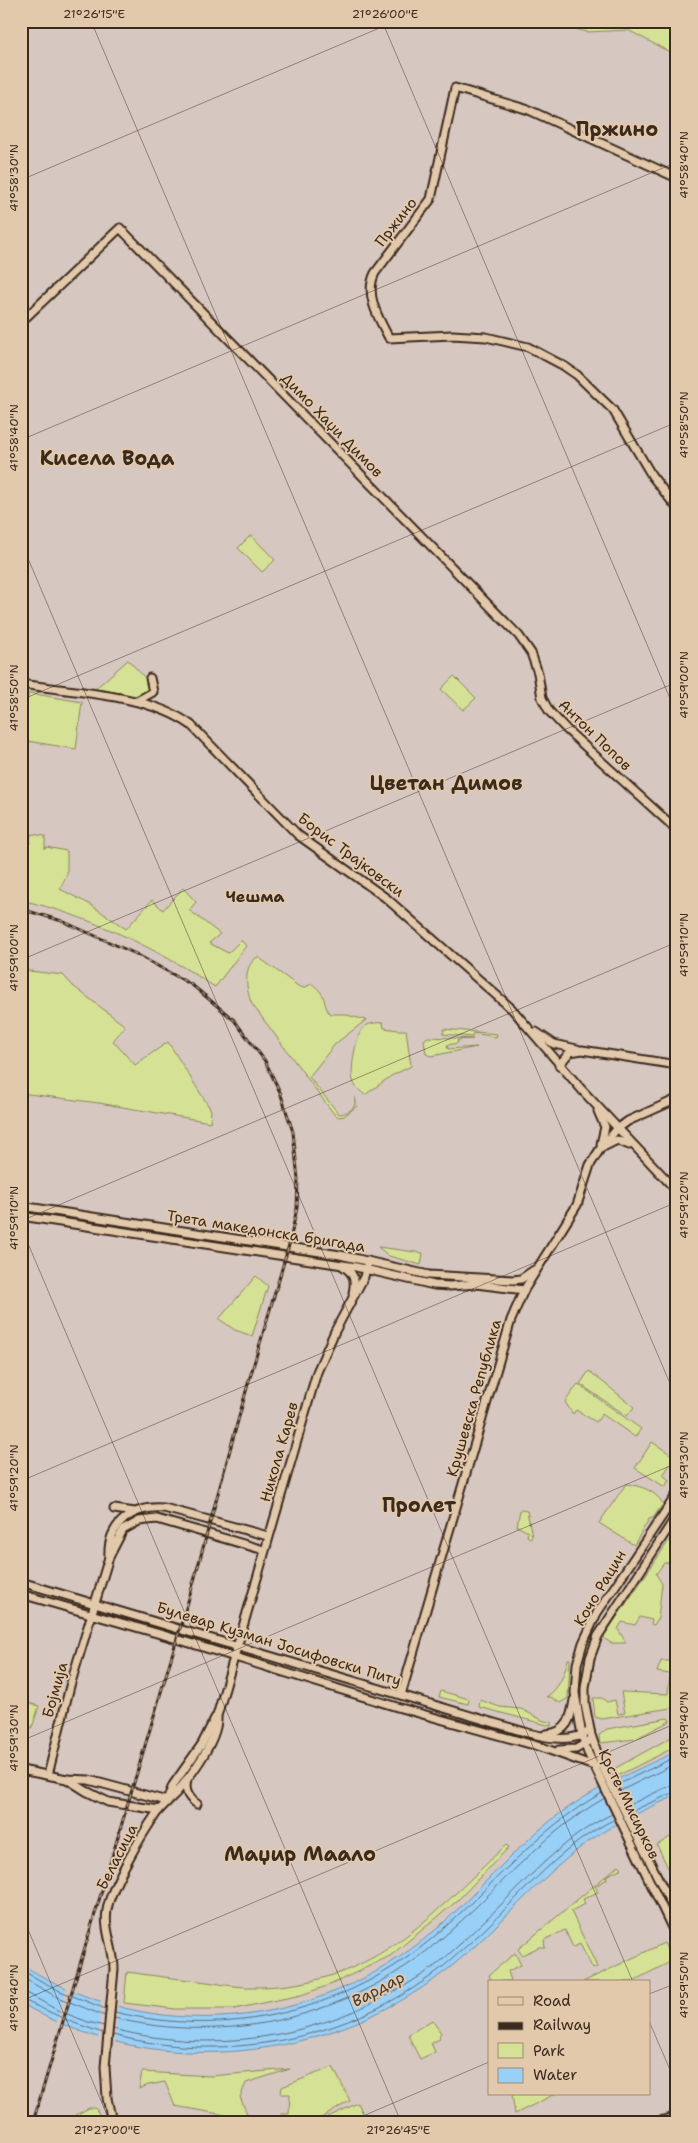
<svg xmlns="http://www.w3.org/2000/svg" width="698" height="2143" font-family="'Shantell Sans',sans-serif">
<rect width="100%" height="100%" fill="#d7c7c1"/>
<filter id="ink" filterUnits="userSpaceOnUse"><feTurbulence type="fractalNoise" baseFrequency=".02" numOctaves="2"/><feDisplacementMap in="SourceGraphic" scale="10" xChannelSelector="R" yChannelSelector="G"/><feConvolveMatrix kernelMatrix="1 2 1 2 8 2 1 2 1" color-interpolation-filters="sRGB"/></filter>
<g filter="url(#ink)">
<!-- green -->
<g fill="#d5e295" stroke="#88865a">
<polygon points="546,21 677,21 677,56 628,30 587,32"/>
<polygon points="251,535 275,560 262,572 238,548"/>
<polygon points="128,660 147,680 149,691 137,696 95,689"/>
<polygon points="454,676 476,698 463,710 441,689"/>
<polygon points="29,693 82,702 76,749 21,740 25,709"/>
<path d="M31 834 45 836V849L46 847 67 851V874L60 889 91 905 126 929 152 900 163 910 183 888 196 902 189 910 220 934 209 943 228 953 241 940 246 946 215 987C156 948 90 916 21 900V842L30 843Z"/>
<path d="M258 957 298 986 303 988 312 984C329 996 321 1003 330 1014H343L366 1020 335 1044 309 1077 339 1114C344 1114 354 1110 355 1104 355 1101 354 1099 355 1097L357 1106 344 1116 339 1117 334 1114 252 1004C246 991 242 965 258 957Z"/>
<polygon points="21,970 63,975 73,986 125,1026 113,1041 135,1065 168,1042 211,1110 210,1122 99,1103 21,1093"/>
<path d="M383 1022 384 1028 398 1030H406L411 1066 391 1076 365 1095C360 1091 354 1086 353 1080 350 1069 356 1034 364 1027 369 1023 377 1023 383 1022Z"/>
<polygon points="444,1029 497,1034 496,1037 473,1033 472,1037 443,1034"/>
<polygon points="428,1037 473,1039 457,1040 458,1043 447,1045 448,1049 477,1047 431,1056 426,1054 424,1040"/>
<polygon points="378,1247 423,1253 421,1265 389,1256"/>
<polygon points="256,1276 268,1286 252,1336 235,1330 219,1319"/>
<polygon points="589,1371 634,1407 627,1416 580,1384"/>
<polygon points="578,1384 641,1429 635,1437 602,1414 596,1422 576,1410 573,1414 565,1402"/>
<polygon points="652,1442 675,1457 663,1475 669,1480 665,1487 635,1468"/>
<path d="M626 1484C641 1486 655 1490 663 1504L653 1518 649 1519 634 1545 599 1523Z"/>
<polygon points="520,1510 527,1511 532,1536 530,1538 527,1536 528,1532 517,1526"/>
<polygon points="677,1529 674,1562 664,1563 656,1574 662,1584 658,1618 654,1625 651,1624 652,1620 640,1617 635,1625 622,1622 618,1629 626,1643 611,1643 605,1639 604,1636"/>
<path d="M568 1659H570L568 1698 560 1703 551 1697H546C560 1688 564 1675 568 1659Z"/>
<polygon points="661,1661 677,1661 677,1707 602,1719 595,1717 593,1698 602,1698 607,1702 615,1700 618,1714 625,1713 621,1692 668,1694 670,1674 657,1672"/>
<polygon points="441,1691 469,1699 468,1704 439,1697"/>
<polygon points="480,1700 500,1707 521,1709 544,1721 551,1722 551,1726 479,1707"/>
<polygon points="21,1701 39,1706 32,1728 21,1725"/>
<polygon points="668,1718 670,1721 635,1739 600,1743 599,1735 607,1729"/>
<polygon points="677,1734 677,1746 615,1777 612,1770"/>
<polygon points="677,1833 677,1875 673,1878 657,1845"/>
<path d="M506 1845 509 1847 457 1901 390 1956 332 1984 301 1995 234 2009H176L124 2003 127 1972C154 1976 180 1979 207 1982 220 1984 235 1987 248 1987 370 1989 425 1922 506 1845Z"/>
<polygon points="619,1865 622,1868 606,1876 607,1879 595,1886 598,1892 583,1899 585,1904 571,1911 597,1967 593,1969 580,1944 573,1947 565,1930 544,1940 545,1947 539,1947 522,1955 518,1949"/>
<polygon points="664,1943 672,1961 631,1982 583,1982"/>
<polygon points="515,1953 521,1965 508,1971 511,1981 492,1981 489,1975"/>
<polygon points="432,2020 441,2033 439,2035 440,2039 431,2043 435,2052 420,2059 408,2035"/>
<path d="M333 2067 350 2101C338 2107 326 2117 313 2121 304 2124 284 2124 281 2114H289L290 2094H281L282 2087Z"/>
<polygon points="290,2069 246,2083 240,2097 247,2114 247,2119 175,2106 165,2082 148,2085 139,2089 142,2072 211,2076"/>
<polygon points="512,2094 555,2094 515,2114"/>
<polygon points="358,2103 367,2122 327,2122 328,2117"/>
<polygon points="89,2108 95,2108 98,2112 102,2122 84,2122 76,2115"/>
</g>
<!-- water -->
<path fill="#99d0f8" stroke="#738ea1" d="M677 1751V1795C640 1812 603 1828 572 1854 523 1894 484 1945 432 1981 314 2064 147 2079 21 2003V1964C152 2047 315 2031 433 1932 475 1896 510 1852 554 1818 591 1789 635 1771 677 1751Z"/>
<!-- pier -->
<g fill="#d7c7c1">
<polygon points="615,1778 635,1818 616,1827 598,1786"/>
<polygon points="67,1986 73,1989 62,2027 56,2024"/>
<polygon points="101,2000 118,2005 115,2043 98,2039"/>
</g>
<g fill="none" stroke-linecap="round" stroke-linejoin="round">
<!-- shore -->
<g stroke="#616c75" stroke-width="1">
<polyline points="617,1785 677,1756"/>
<polyline points="620,1791 677,1763"/>
<polyline points="627,1806 671,1785 677,1784"/>
<polyline points="630,1812 677,1791"/>
<polyline points="21,1970 60,1991 106,2009"/>
<polyline points="21,1977 57,1997 105,2016"/>
<polyline points="21,1992 27,1993 57,2010 88,2022 104,2026"/>
<polyline points="21,1999 74,2023 103,2033"/>
<path d="M115 2012C227 2040 348 2011 436 1935 492 1887 537 1829 602 1793"/>
<path d="M114 2018C228 2046 352 2017 441 1939 496 1892 541 1834 605 1798"/>
<path d="M113 2029C223 2057 331 2035 425 1973 446 1959 464 1940 482 1923 523 1885 561 1838 612 1814"/>
<path d="M113 2035C221 2063 340 2042 431 1976 449 1963 465 1947 482 1932 523 1893 563 1844 615 1819"/>
</g>
<!-- secondary casing -->
<g stroke="#3b2a1e" stroke-width="11">
<g id="secondary">
<path d="M677 178 529 110 455 88 431 199 375 273C364 295 379 319 389 338L452 335 486 337 528 347 564 366 577 375 613 410 652 476 677 508"/>
<polyline points="21,322 120,228 519,636 531,653 538,673 542,698 549,711 567,730 677,830"/>
<path d="M21 684C72 692 149 694 191 725L298 835 386 898 512 1009 582 1090 677 1191"/>
<polyline points="137,701 153,692 150,678"/>
<polyline points="536,1032 554,1044 577,1049"/>
<polyline points="559,1065 570,1052 582,1050 677,1065"/>
<polyline points="598,1111 605,1127 601,1144"/>
<polyline points="605,1146 617,1140 629,1145"/>
<polyline points="21,1206 340,1255 429,1275 513,1280 521,1279 534,1270"/>
<polyline points="21,1216 356,1267 434,1285 450,1286 476,1284 524,1290"/>
<path d="M343 1266C354 1273 356 1280 353 1293"/>
<polyline points="677,1494 597,1613 583,1643 577,1664 575,1693 582,1736 588,1753 677,1938"/>
<polyline points="114,1509 135,1512"/>
<polyline points="677,1515 598,1636 590,1658 585,1688 585,1704 591,1735 601,1764 677,1916"/>
<path d="M109 1557C107 1524 133 1505 164 1508L268 1536"/>
<path d="M21 1582 528 1733C549 1738 571 1743 590 1731"/>
<polyline points="21,1594 167,1636 397,1707 541,1747 594,1766"/>
<polyline points="401,1695 511,1320 524,1290 577,1205 590,1165 602,1146 617,1129 628,1121 677,1099"/>
<path d="M546 1734C568 1733 571 1718 574 1700"/>
<polyline points="559,1750 576,1749 588,1742"/>
<polyline points="21,1770 67,1779 89,1780 167,1801"/>
<polyline points="48,1775 70,1686 109,1557 123,1530 139,1521 157,1519 264,1550"/>
<polyline points="67,1779 86,1791 108,1802 159,1810"/>
<path d="M187 1779C184 1790 188 1798 197 1804"/>
<polyline points="167,1801 173,1785 202,1744 215,1718"/>
<path d="M112 2122 107 2098 105 2067 114 1969C114 1946 102 1928 108 1905 115 1880 141 1836 156 1814 162 1806 170 1800 177 1792 191 1775 219 1739 217 1716L317 1372 335 1331 364 1277 368 1261"/>
<polyline points="657,2122 677,2116"/>
</g>
</g>
<!-- secondary -->
<use href="#secondary" stroke="#e3c9ab" stroke-width="7"/>
<!-- rail casing -->
<g stroke="#3b2a1e" stroke-width="3">
<polyline id="rail" points="21,909 62,921 136,954 192,985 234,1020 265,1061 280,1092 293,1132 298,1179 297,1208 289,1245 248,1384 192,1588 33,2122"/>
</g>
<!-- rail -->
<use href="#rail" stroke="#e3c9ab" stroke-width="1" stroke-dasharray="4" stroke-linecap="butt"/>
</g>
</g>
<!-- ticks -->
<path fill="none" stroke="#3b2a1e" stroke-width="1" stroke-opacity="0.45" d="M91 21 677 1400M382 21 677 715M674 21 677 29M21 180 396 21M21 440 677 162M21 542 633 1982M21 700 677 422M21 960 677 682M21 1221 677 942M21 1227 401 2122M21 1481 677 1202M21 1741 677 1463M21 1913 110 2122M649 1994 677 1983M21 2001 677 1723M649 2021 677 2086M349 2122 489 2062"/>
<g text-anchor="middle" dominant-baseline="central" stroke-width="4" stroke-linejoin="round" paint-order="stroke">
<!-- street labels -->
<g font-size="15" fill="#3b2a1e" stroke="#e3c9ab">
<text transform="translate(396 222) rotate(-52)">Пржино</text>
<text transform="translate(332 425) rotate(46)">Димо Хаџи Димов</text>
<text transform="translate(595 735) rotate(44)">Антон Попов</text>
<text transform="translate(351 855) rotate(37)">Борис Трајковски</text>
<text transform="translate(266 1231) rotate(9)">Трета македонска бригада</text>
<text transform="translate(474 1398) rotate(-74)">Крушевска Република</text>
<text transform="translate(279 1452) rotate(-74)">Никола Карев</text>
<text transform="translate(600 1588) rotate(-59)">Кочо Рацин</text>
<text transform="translate(279 1644) rotate(17)">Булевар Кузман Јосифовски Питу</text>
<text transform="translate(55 1690) rotate(-74)">Бојмија</text>
<text transform="translate(629 1804) rotate(64)">Крсте Мисирков</text>
<text transform="translate(117 1857) rotate(-63)">Беласица</text>
</g>
<!-- neighbourhood labels -->
<g font-size="16" font-weight="bold" fill="#3b2a1e" stroke="#e3c9ab">
<text x="255" y="896">Чешма</text>
</g>
<!-- water labels -->
<g font-size="16" font-style="italic" fill="#443b34" stroke="#e3c9ab">
<text transform="translate(378 1989) rotate(-28)">Вардар</text>
</g>
<!-- district labels -->
<g font-size="20" font-weight="bold" fill="#3b2a1e" stroke="#e3c9ab">
<text x="617" y="129">Пржино</text>
<text x="107" y="458">Кисела Вода</text>
<text x="446" y="783">Цветан Димов</text>
<text x="419" y="1505">Пролет</text>
<text x="300" y="1854">Маџир Маало</text>
</g>
</g>
<!-- margin -->
<rect width="698" height="2143" fill="none" stroke="#e3c9ab" stroke-width="55"/>
<!-- legend -->
<rect x="488" y="1980" width="162" height="115" fill="#e3c9ab" stroke="#a08973"/>
<rect x="498" y="1997" width="25" height="8" fill="#e3c9ab" stroke="#a08973"/>
<text x="533" y="2006" font-size="15" fill="#3b2a1e">Road</text>
<rect x="498" y="2022" width="25" height="8" fill="#3b2a1e" stroke="#a08973"/>
<text x="533" y="2030" font-size="15" fill="#3b2a1e">Railway</text>
<rect x="498" y="2043" width="25" height="15" fill="#d5e295" stroke="#a08973"/>
<text x="533" y="2056" font-size="15" fill="#3b2a1e">Park</text>
<rect x="498" y="2068" width="25" height="15" fill="#99d0f8" stroke="#a08973"/>
<text x="533" y="2080" font-size="15" fill="#3b2a1e">Water</text>
<rect x="28" y="28" width="642" height="2088" fill="none" stroke="#3b2a1e" stroke-width="2"/>
<g font-size="12" text-anchor="middle" fill="#3b2a1e">
<text x="94" y="18">21°26'15"E</text>
<text x="385" y="18">21°26'00"E</text>
<text transform="translate(684 165) rotate(-90)" y="4">41°58'40"N</text>
<text transform="translate(14 178) rotate(-90)" y="4">41°58'30"N</text>
<text transform="translate(684 425) rotate(-90)" y="4">41°58'50"N</text>
<text transform="translate(14 438) rotate(-90)" y="4">41°58'40"N</text>
<text transform="translate(684 685) rotate(-90)" y="4">41°59'00"N</text>
<text transform="translate(14 698) rotate(-90)" y="4">41°58'50"N</text>
<text transform="translate(684 945) rotate(-90)" y="4">41°59'10"N</text>
<text transform="translate(14 958) rotate(-90)" y="4">41°59'00"N</text>
<text transform="translate(684 1205) rotate(-90)" y="4">41°59'20"N</text>
<text transform="translate(14 1218) rotate(-90)" y="4">41°59'10"N</text>
<text transform="translate(684 1465) rotate(-90)" y="4">41°59'30"N</text>
<text transform="translate(14 1478) rotate(-90)" y="4">41°59'20"N</text>
<text transform="translate(684 1725) rotate(-90)" y="4">41°59'40"N</text>
<text transform="translate(14 1738) rotate(-90)" y="4">41°59'30"N</text>
<text transform="translate(684 1985) rotate(-90)" y="4">41°59'50"N</text>
<text transform="translate(14 1998) rotate(-90)" y="4">41°59'40"N</text>
<text x="107" y="2134">21°27'00"E</text>
<text x="398" y="2134">21°26'45"E</text>
</g>
</svg>
